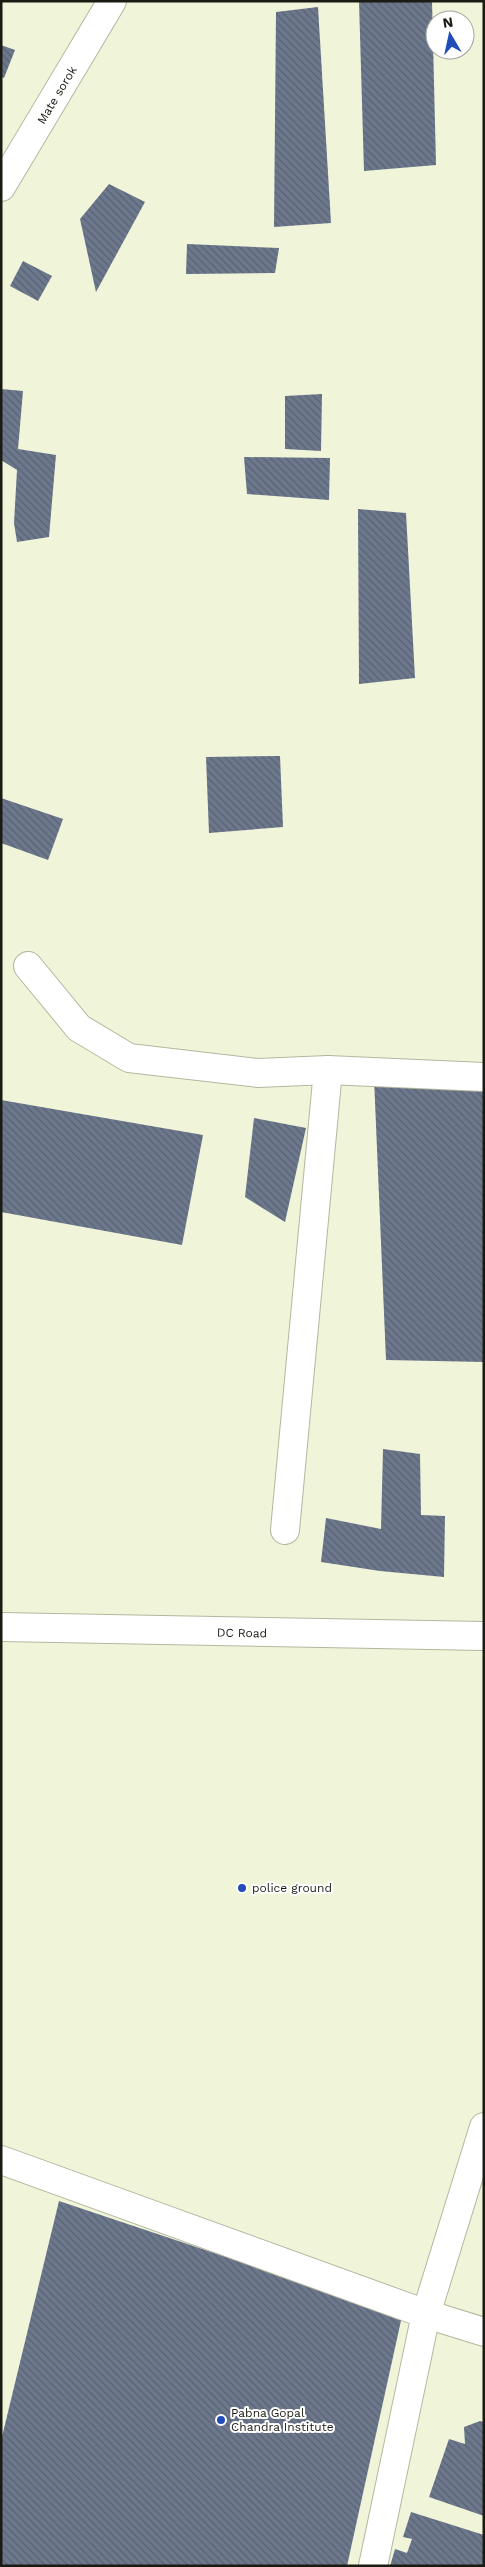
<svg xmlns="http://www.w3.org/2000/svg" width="485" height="2567" font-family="'Work Sans',sans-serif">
<defs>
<pattern id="building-back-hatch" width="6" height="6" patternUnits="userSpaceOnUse" patternTransform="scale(1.25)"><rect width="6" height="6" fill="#6d788d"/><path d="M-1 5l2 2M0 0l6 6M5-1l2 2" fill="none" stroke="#596272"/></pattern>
</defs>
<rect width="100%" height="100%" fill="#f0f5da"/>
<!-- building -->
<g fill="url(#building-back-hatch)">
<polygon points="359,1 432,1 436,165 364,171"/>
<polygon points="318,7 331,223 274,227 276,12"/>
<polygon points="1,45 15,50 4,78 1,77"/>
<polygon points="109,184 145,202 96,292 80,219"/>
<polygon points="187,244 279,248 275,273 186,274"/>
<polygon points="23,261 52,276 38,301 10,286"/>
<polygon points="1,389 23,391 18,449 56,455 49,537 17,542 14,523 17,470 1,460"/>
<polygon points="322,394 321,451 285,449 285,396"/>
<polygon points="244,457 330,458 329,500 247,494"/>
<polygon points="358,509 406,513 415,678 359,684"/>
<polygon points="280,756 283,827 209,833 206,757"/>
<polygon points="1,798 63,819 48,860 1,843"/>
<polygon points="374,1078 484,1082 484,1362 386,1360"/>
<polygon points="1,1100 203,1135 182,1245 1,1212"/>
<polygon points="254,1118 306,1128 285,1222 245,1197"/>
<polygon points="383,1449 420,1454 421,1515 445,1516 444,1577 380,1571 321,1562 326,1518 381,1529"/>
<polygon points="59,2201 402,2316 347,2566 1,2566 1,2441"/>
<polygon points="480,2421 484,2422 484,2516 429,2497 449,2439 465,2444 464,2427"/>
<polygon points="411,2512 484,2535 484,2566 390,2566 395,2549 407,2553 412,2539 403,2537"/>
</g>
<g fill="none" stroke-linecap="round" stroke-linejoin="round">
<!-- minor casing -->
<g stroke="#b3b79e" stroke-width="30">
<g id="minor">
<polyline points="1,187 112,1"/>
<polyline points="28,966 79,1028 129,1058 258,1073 328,1070 484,1077"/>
<polyline points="285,1530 328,1070"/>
<polyline points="1,2160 426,2314 484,2332"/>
<polyline points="373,2566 426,2314 484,2127"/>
</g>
</g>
<!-- tertiary casing -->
<g stroke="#b3b79e" stroke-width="30">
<polyline id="tertiary" points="1,1627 484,1636"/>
</g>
<!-- minor -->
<use href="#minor" stroke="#fff" stroke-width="28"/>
<!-- tertiary -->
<use href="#tertiary" stroke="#fff" stroke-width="28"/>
</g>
<!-- markers -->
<g fill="#214cba" stroke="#fff" stroke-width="2">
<circle cx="242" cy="1888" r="5"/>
<circle cx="221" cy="2420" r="5"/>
</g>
<g text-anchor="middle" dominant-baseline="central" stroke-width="4" stroke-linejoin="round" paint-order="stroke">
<!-- street labels -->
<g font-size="12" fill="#1a1b12" stroke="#fff">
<text transform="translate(57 95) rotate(-59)">Mate sorok</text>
<text transform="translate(242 1633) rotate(1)">DC Road</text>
</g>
<!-- poi labels -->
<g font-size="12" fill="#1a1b12" stroke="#fff" text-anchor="start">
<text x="252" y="1888">police ground</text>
<text x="231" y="2413">Pabna Gopal<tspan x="231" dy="14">Chandra Institute</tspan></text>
</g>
</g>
<!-- border -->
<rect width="485" height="2567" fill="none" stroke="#1a1b12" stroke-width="5"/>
<!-- north arrow -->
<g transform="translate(450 35) rotate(351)"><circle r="24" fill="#ffffff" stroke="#a3a4a0"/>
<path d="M0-4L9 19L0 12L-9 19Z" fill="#214cba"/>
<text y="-8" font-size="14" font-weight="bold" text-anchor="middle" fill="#1a1b12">N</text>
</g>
</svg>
